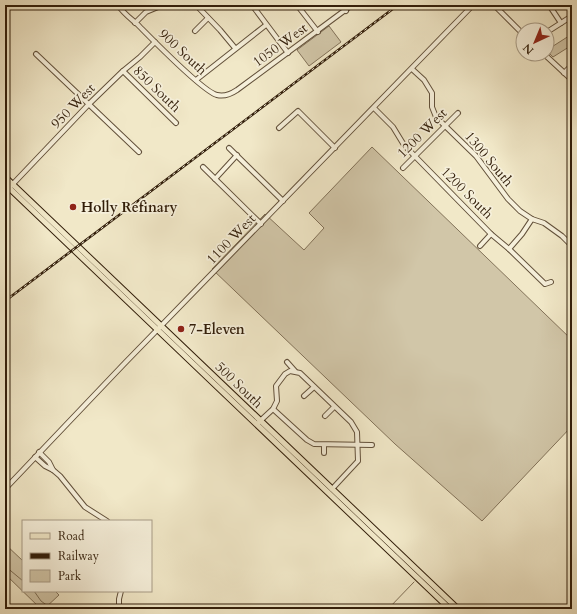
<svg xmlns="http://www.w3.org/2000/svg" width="577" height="614" font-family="Cardo,serif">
<rect width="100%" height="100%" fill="#f1e8c8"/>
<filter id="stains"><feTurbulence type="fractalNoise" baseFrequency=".005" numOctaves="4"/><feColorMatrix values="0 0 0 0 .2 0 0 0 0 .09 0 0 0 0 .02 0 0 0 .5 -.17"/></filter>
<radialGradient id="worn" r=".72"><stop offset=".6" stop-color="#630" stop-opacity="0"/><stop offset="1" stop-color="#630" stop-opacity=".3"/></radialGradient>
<!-- green -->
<g fill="#d1c6a8" stroke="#827259">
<polygon points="329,26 341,42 309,66 297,50"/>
<polygon points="572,34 572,45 553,57 547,51 547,50"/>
<polygon points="372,147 572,340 572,426 482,521 395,444 212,269 265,214 304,250 324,228 309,213"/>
<polygon points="5,544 23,561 23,591 55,591 59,595 44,609 41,609 5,574"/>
</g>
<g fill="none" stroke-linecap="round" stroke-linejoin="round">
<!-- stream -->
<g stroke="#7e6e55" stroke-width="1">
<polyline points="5,566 23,581"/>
<polyline points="34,591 41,601 52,609"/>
<polyline points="388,609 414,582"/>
</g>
<!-- minor casing -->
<g stroke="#62503a" stroke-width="6">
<g id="minor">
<path d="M118 5C123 13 130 18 137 24 150 37 203 92 217 95 225 97 231 94 237 90L352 5"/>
<polyline points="196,5 220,30 235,48"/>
<polyline points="252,5 288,53"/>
<polyline points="297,5 318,32"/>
<polyline points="341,5 346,11"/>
<polyline points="494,5 523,34"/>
<polyline points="549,5 561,23"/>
<polyline points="135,23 146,12 163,5"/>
<polyline points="195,31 208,18"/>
<polyline points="547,32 572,16"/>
<polyline points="36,54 139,152"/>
<polyline points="544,54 572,80"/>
<polyline points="412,69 424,80 432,93 432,107 436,117 476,156 508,199 520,211 532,219 544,223 562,236 572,246"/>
<polyline points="123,71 176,123"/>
<polyline points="564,73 572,65"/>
<polyline points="196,80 266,25"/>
<polyline points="374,108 393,127 404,145 491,234 509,249 545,284 551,282"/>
<polyline points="279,128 298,111 335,148"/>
<polyline points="229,148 283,201"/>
<polyline points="203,167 261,224"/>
<polyline points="403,168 458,113"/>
<polyline points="215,179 237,155"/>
<polyline points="11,186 89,104 123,71 140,57 155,42"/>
<polyline points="480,246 491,234"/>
<polyline points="509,249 522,234 532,219"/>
<polyline points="287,362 295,371"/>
<polyline points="304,396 314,387"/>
<polyline points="273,409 307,440 314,444 372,445"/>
<polyline points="325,416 334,407"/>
<polyline points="259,422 273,409 277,401 276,386 285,374 290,371 300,373 351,422 357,432 358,461 332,489"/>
<polyline points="39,452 49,462 53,470"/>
<polyline points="324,453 324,445"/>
<polyline points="35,457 45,466 53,470 60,476 85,507 107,521"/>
<polyline points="5,489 123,365 473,5"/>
<polyline points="110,609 119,607"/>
<polyline points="119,609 119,599 121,591"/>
</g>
</g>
<!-- major casing -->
<g stroke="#321e0a" stroke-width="7">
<g id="major">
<polyline points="5,177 458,609"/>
<polyline points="5,184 450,609"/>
</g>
</g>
<!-- minor -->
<use href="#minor" stroke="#f6f0db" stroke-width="4"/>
<!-- major -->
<use href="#major" stroke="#f1e8c8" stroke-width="5"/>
<!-- rail casing -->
<g stroke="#321e0a" stroke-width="2.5">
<g id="rail">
<polyline points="5,8 11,5"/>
<polyline points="5,301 398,5"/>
</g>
</g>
<!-- rail -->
<use href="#rail" stroke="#f6f0db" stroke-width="1" stroke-dasharray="3" stroke-linecap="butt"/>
</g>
<!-- markers -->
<g fill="#8f2418" stroke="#f6f0db" stroke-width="1.5">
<circle cx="73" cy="207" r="4"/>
<circle cx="181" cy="329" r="4"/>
</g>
<g text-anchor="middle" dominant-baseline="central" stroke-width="3.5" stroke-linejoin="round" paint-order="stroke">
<!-- street labels -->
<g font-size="14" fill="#321e0a" stroke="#f6f0db">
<text transform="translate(280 45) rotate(-36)">1050 West</text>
<text transform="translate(183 52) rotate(43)">900 South</text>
<text transform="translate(157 89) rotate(44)">850 South</text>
<text transform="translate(73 106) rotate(-46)">950 West</text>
<text transform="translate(422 133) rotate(-45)">1200 West</text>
<text transform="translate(489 159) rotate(50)">1300 South</text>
<text transform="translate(467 193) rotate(45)">1200 South</text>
<text transform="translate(231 239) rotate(-46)">1100 West</text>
<text transform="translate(239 385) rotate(44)">500 South</text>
</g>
<!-- poi labels -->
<g font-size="14" font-weight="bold" fill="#321e0a" stroke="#f6f0db" text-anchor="start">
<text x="81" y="207">Holly Refinary</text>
<text x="189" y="329">7-Eleven</text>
</g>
</g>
<!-- margin -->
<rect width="577" height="614" fill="none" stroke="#f1e8c8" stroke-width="20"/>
<rect x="6" y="6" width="565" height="602" fill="none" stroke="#321e0a" stroke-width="2"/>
<rect x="10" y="10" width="557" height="594" fill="none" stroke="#321e0a"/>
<!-- legend -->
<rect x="22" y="520" width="130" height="72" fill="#f6f0db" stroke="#a89c87"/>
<rect x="30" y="533" width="20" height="6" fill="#f1e8c8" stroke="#a89c87"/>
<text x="58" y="540" font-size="12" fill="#321e0a">Road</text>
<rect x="30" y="553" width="20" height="6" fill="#321e0a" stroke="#a89c87"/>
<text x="58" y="560" font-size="12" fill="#321e0a">Railway</text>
<rect x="30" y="570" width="20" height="12" fill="#d1c6a8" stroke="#a89c87"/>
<text x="58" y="580" font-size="12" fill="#321e0a">Park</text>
<!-- north arrow -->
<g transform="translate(535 42) rotate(224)"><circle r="19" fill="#f6f0db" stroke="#a89c87"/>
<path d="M0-3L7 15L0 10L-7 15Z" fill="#8f2418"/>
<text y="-6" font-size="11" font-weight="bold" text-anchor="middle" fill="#321e0a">N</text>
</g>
<rect width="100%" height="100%" filter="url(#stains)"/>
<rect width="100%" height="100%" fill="url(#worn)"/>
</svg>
